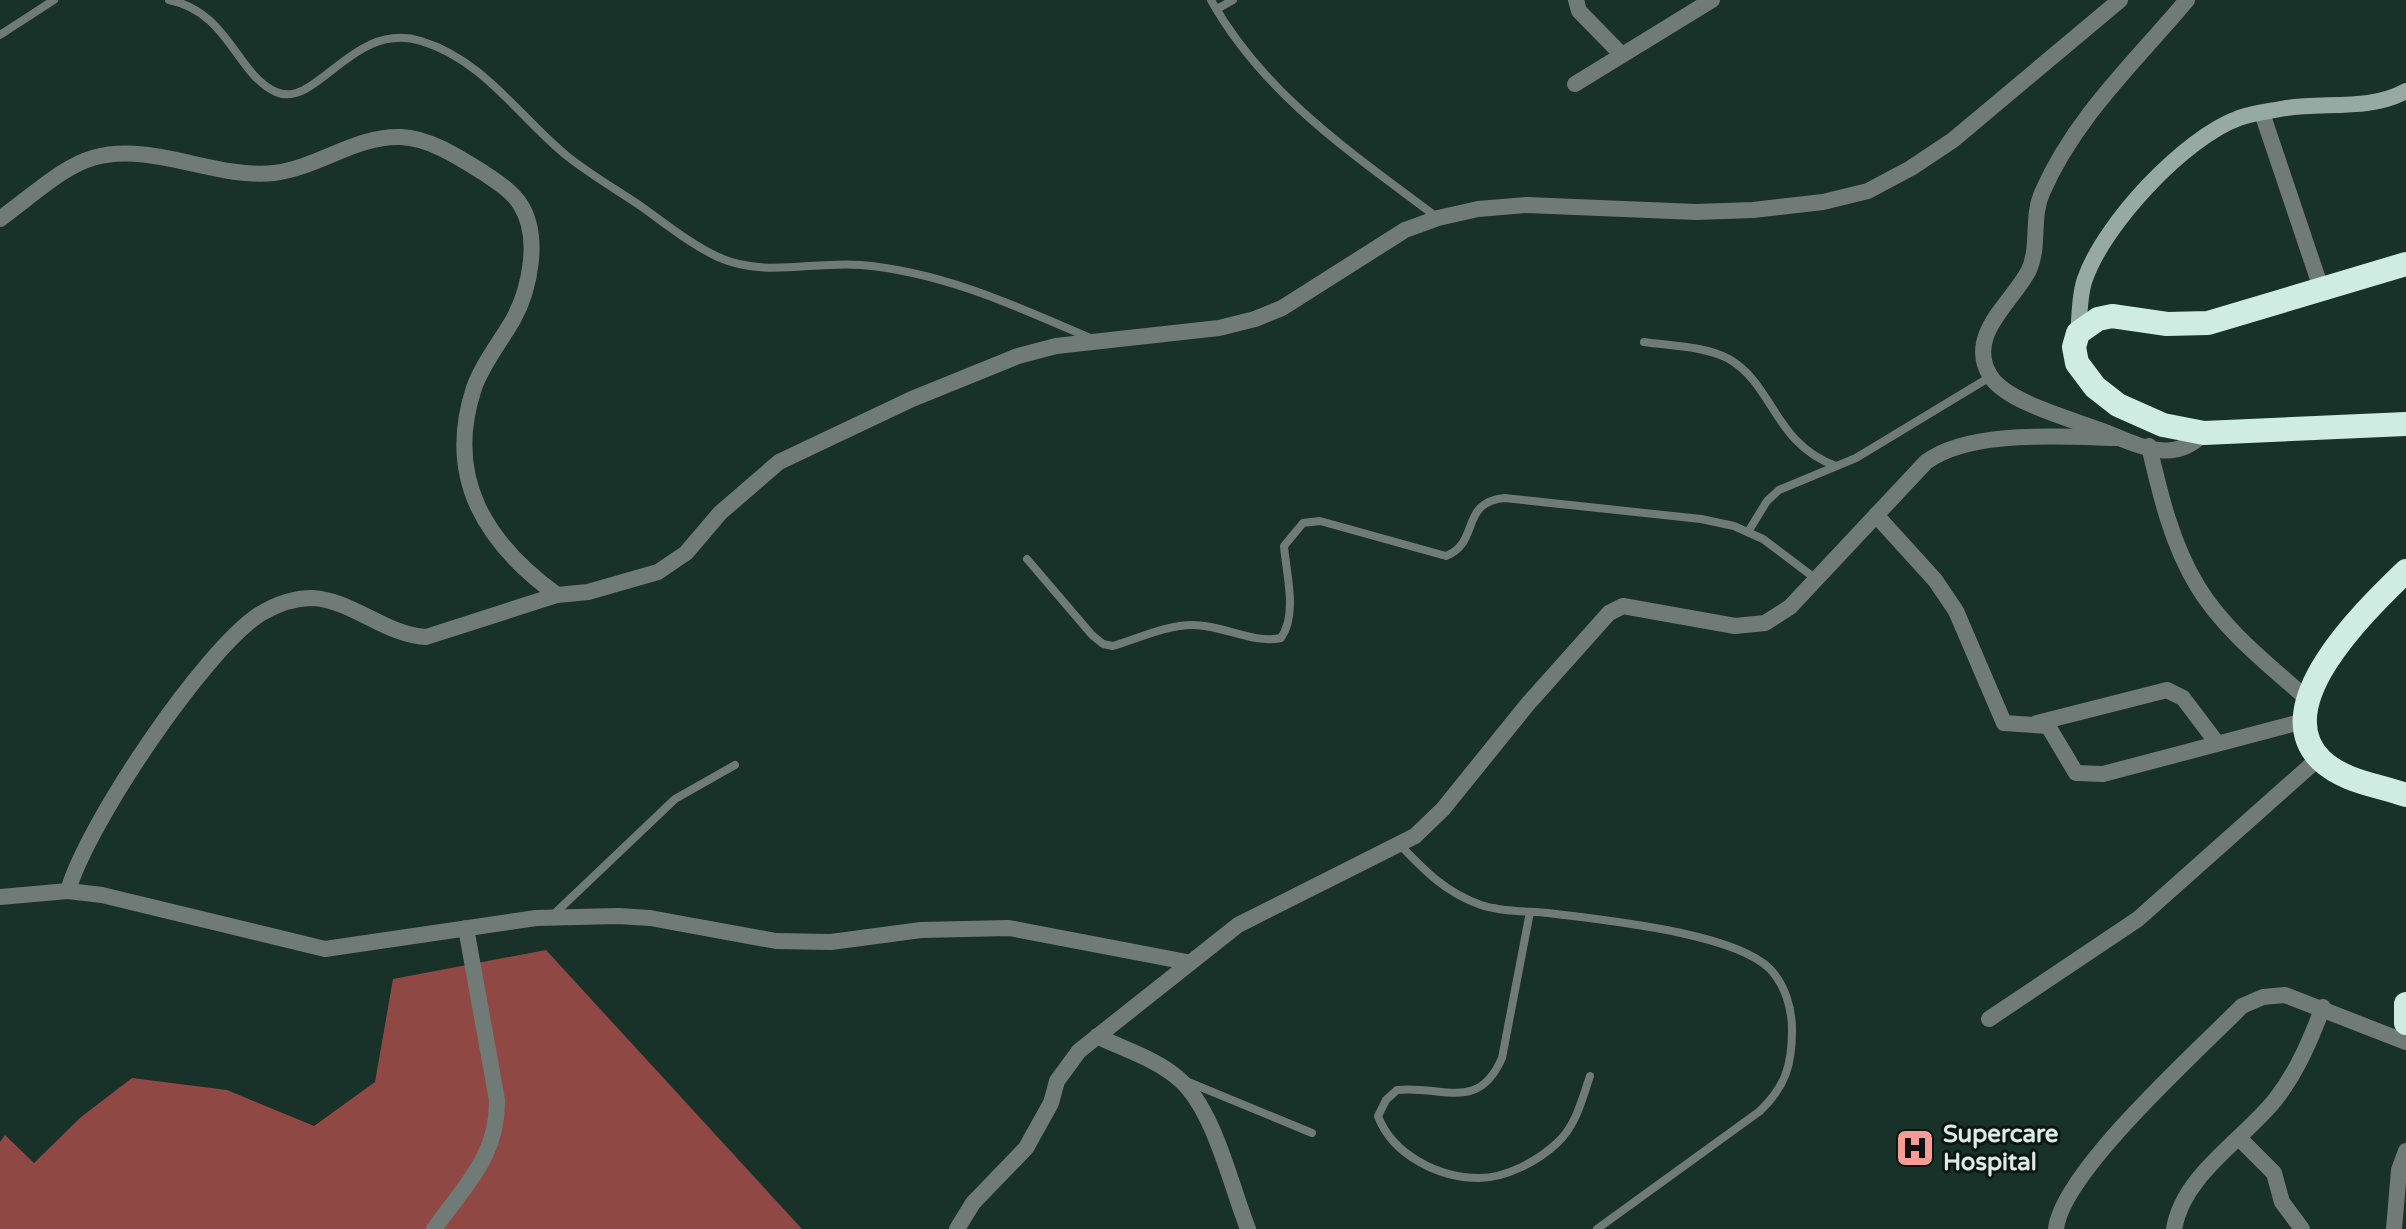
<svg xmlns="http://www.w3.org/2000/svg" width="2406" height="1229" font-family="'Varela Round',sans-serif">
<rect width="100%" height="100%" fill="#183129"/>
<!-- forest -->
<polygon fill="#904845" points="546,950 802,1229 0,1229 0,1142 5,1135 34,1163 81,1117 132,1078 227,1090 314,1126 375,1082 393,979"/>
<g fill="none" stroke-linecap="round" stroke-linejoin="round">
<!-- lane -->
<g stroke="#707b77" stroke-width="8">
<path d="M169 0C229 12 236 74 276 92 317 110 352 20 421 41 484 60 519 117 567 156 591 175 617 190 642 207 666 224 692 245 718 257 765 278 812 261 861 265 943 272 1016 306 1090 338"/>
<path d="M1211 0C1264 95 1353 154 1438 218"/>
<polyline points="1217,9 1233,0"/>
<polyline points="0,35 54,0"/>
<path d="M1644 342C1670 346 1705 346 1729 359 1774 385 1774 444 1836 466"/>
<polyline points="1748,532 1767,501 1779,490 1856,458 1990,377"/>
<path d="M1027 559 1092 635 1103 644 1113 646C1140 638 1166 625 1193 625 1223 625 1252 644 1281 638 1298 614 1286 573 1284 546L1303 523 1320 521 1446 556C1481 542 1459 503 1504 498L1701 519 1734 526 1763 539 1816 579"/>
<path d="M1400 845C1425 871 1446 893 1481 905 1503 912 1526 911 1548 913 1601 920 1733 932 1770 969 1785 985 1792 1008 1792 1030 1792 1064 1786 1086 1760 1111L1597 1229"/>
<path d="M1530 912 1502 1058C1478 1113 1443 1085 1397 1090L1386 1100 1378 1116C1392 1154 1438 1178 1479 1178 1506 1178 1538 1161 1557 1143 1576 1126 1582 1099 1590 1076"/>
<polyline points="551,917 675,799 735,765"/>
<polyline points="1186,1081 1312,1133"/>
</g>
<!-- street -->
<g stroke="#707b77" stroke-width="16">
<polyline points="1576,0 1579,11 1622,55"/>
<path d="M2187 0C2135 62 2075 117 2042 193 2031 218 2040 245 2029 270 2013 302 1964 336 1991 377 2008 403 2075 420 2105 432 2140 446 2174 465 2204 433"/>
<polyline points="1575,84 1712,0"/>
<polyline points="2262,113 2322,291"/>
<path d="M0 219C77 161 89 139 190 163 217 169 246 176 274 173 317 168 357 135 401 137 430 138 460 158 484 173 497 182 512 191 520 204 541 236 530 289 513 320 500 342 482 365 474 388 444 479 487 544 557 595L588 592 658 572 686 553 720 513 779 462 912 399 1018 356 1056 346 1219 328 1255 319 1282 308 1405 230 1438 218 1478 209 1527 205 1696 212 1753 210 1823 202 1868 191 1911 168 1953 140 2120 0"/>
<path d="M2149 446C2160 494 2172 545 2198 587 2225 631 2268 664 2306 698"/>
<polyline points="1876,515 1935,580 1956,611 2004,723 2048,726 2076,773 2103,774 2304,721"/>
<polyline points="2037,723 2167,690 2183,698 2217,743"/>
<path d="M68 891C86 826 203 651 260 614 275 605 294 598 312 598 353 600 385 635 426 637L557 595"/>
<polyline points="0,897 68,891 102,895 325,949 536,918 618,916 650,918 776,941 831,942 921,930 1009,928 1187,962"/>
<polyline points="1989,1019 2138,919 2319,758"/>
<path d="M1097 1036C1123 1049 1157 1059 1179 1079 1214 1109 1231 1186 1248 1229"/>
<polyline points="2239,1138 2274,1173 2282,1202 2302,1229"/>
<path d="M434 1229C465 1185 498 1156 497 1100L466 928"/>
<path d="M957 1229 973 1203 1026 1148 1051 1103 1057 1081 1079 1051 1238 925 1415 836 1443 809 1527 705 1609 613 1623 606 1735 626 1765 623 1790 607 1926 462C1970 429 2065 437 2119 438"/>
<path d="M2056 1229C2062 1172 2198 1051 2242 1006L2263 997 2285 995 2406 1042"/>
<path d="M2174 1229C2183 1175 2242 1141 2275 1100 2297 1072 2310 1041 2323 1007"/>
<polyline points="2394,1229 2399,1170 2406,1151"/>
</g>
<!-- secondary -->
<path stroke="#96a9a2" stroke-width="16" d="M2078 333C2080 316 2079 295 2085 279 2104 224 2184 138 2239 118 2253 113 2271 111 2286 108 2326 102 2370 111 2406 91"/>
<!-- highway -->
<g stroke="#cfece2" stroke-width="24">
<polyline points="2406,264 2208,323 2167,324 2112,316 2098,319 2078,333 2074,347 2077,363 2095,387 2118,405 2163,425 2204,433 2406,424"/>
<path d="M2406 571C2368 608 2265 705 2321 760 2344 782 2378 785 2406 795"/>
<polyline points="2406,1004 2406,1023"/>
</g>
</g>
<!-- icons -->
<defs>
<g id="hospital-square" transform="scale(2)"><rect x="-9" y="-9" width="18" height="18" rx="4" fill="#f59c96" stroke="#0c1613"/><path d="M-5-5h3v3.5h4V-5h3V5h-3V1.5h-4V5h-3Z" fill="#111"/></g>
</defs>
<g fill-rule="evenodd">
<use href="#hospital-square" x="1915" y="1148"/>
</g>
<g text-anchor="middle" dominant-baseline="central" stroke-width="6" stroke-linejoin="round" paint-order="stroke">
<!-- poi labels -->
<g font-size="24" font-weight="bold" fill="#ddebe6" stroke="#0c1613" text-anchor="start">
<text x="1943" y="1134">Supercare<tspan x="1943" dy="28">Hospital</tspan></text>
</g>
</g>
</svg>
